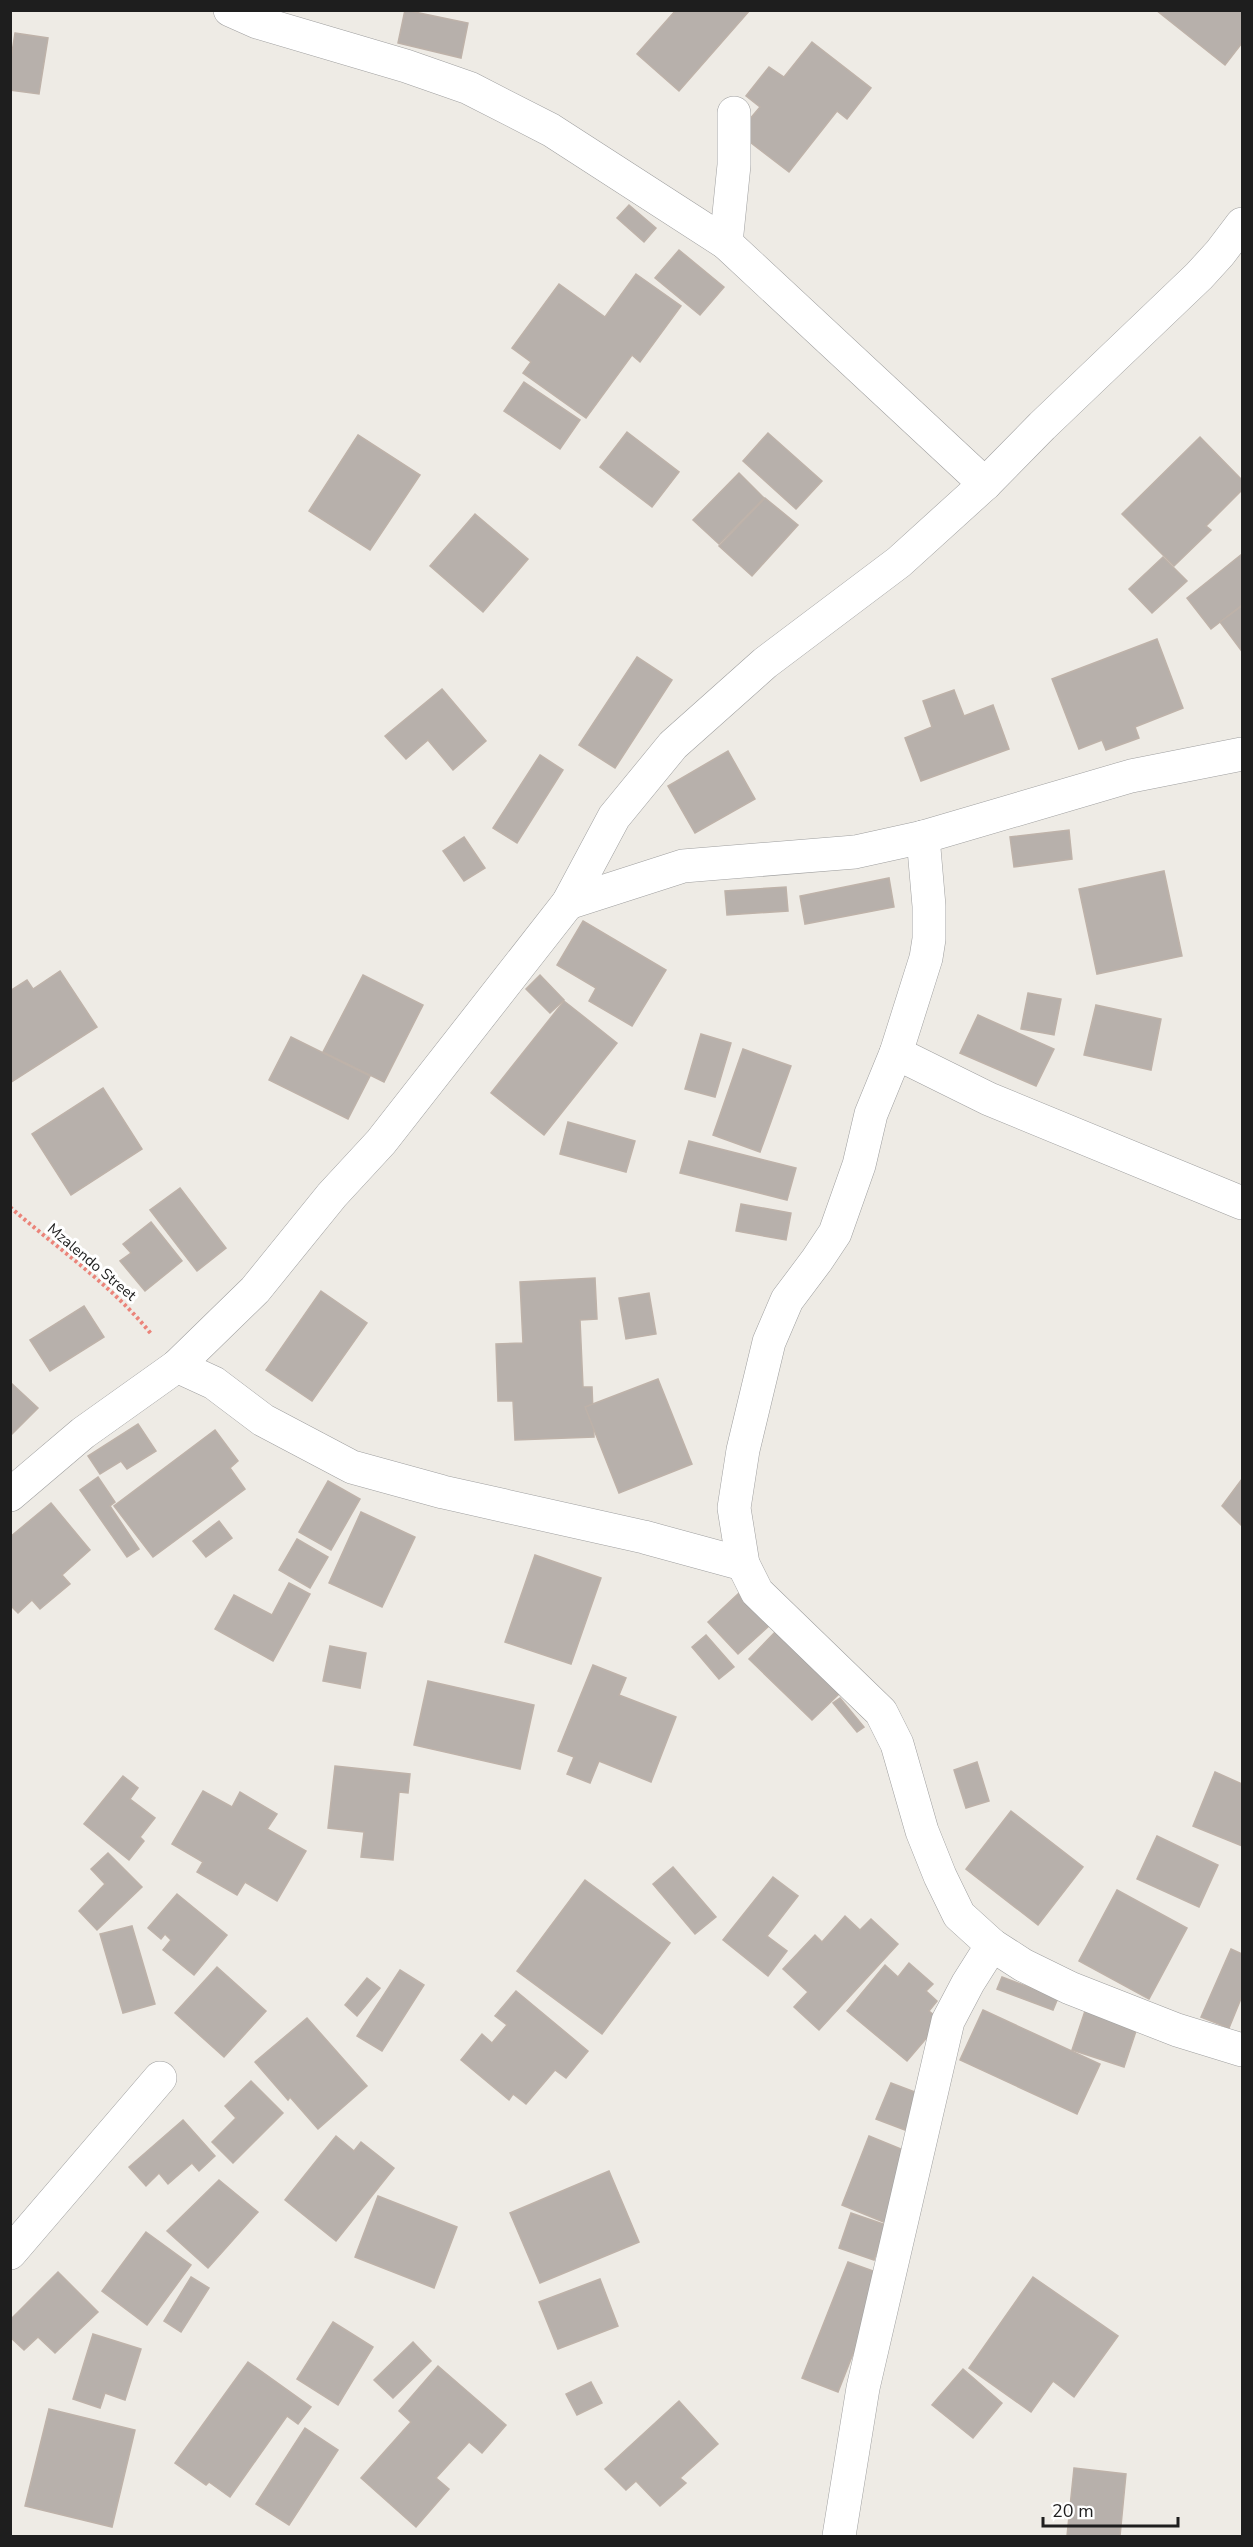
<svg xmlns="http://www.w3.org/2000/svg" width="1253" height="2547" font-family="'Nunito Sans',sans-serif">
<rect width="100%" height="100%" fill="#eeebe5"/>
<!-- building -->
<g fill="#b7b0ab" stroke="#beb2a9" stroke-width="1.5">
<polygon points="405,10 468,23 461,58 398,43"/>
<polygon points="676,10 750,10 679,91 637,54"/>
<polygon points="1156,10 1242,10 1242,43 1225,65"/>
<polygon points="15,33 48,38 39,94 10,90 10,65"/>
<polygon points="812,42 871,88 847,119 837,111 789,172 738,133 760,107 746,96 769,67 784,77"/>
<polygon points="629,205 656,228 644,242 617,218"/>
<polygon points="679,250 724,287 700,315 655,278"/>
<polygon points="636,274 681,306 640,362 632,355 586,418 523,373 531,362 512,348 559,284 605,317"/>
<polygon points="524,382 580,420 560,449 504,411"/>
<polygon points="627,432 679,472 652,507 600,467"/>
<polygon points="768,433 822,481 796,509 743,461"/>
<polygon points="358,435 420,475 370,550 309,511"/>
<polygon points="1200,437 1242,480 1242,490 1206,526 1211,530 1174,566 1122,514"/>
<polygon points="739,473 764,498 719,544 693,520"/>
<polygon points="765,498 798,525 752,576 719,546"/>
<polygon points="475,514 528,559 483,612 430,566"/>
<polygon points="1242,554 1242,605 1211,629 1187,598"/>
<polygon points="1163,557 1187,581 1152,613 1129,589"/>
<polygon points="1242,606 1242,649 1241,650 1220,622"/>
<polygon points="1157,639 1183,708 1135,727 1139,738 1106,750 1102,740 1079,749 1052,679"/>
<polygon points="637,657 672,680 615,768 579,745"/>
<polygon points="442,689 486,741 453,770 428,740 406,759 385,736"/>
<polygon points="954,690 964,716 993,705 1009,749 921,781 905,738 932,727 923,701"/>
<polygon points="728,751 755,799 695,833 668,786"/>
<polygon points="540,755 563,770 517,843 493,828"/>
<polygon points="1069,830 1072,859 1014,867 1010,837"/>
<polygon points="464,837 485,868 464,881 443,851"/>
<polygon points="1164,871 1182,956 1097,974 1079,889"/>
<polygon points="889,878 894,907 805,924 800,896"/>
<polygon points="786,887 788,911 727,915 725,891"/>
<polygon points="583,921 666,970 632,1026 589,1001 596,988 557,965"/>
<polygon points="60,971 97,1027 10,1083 10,991 27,980 33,989"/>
<polygon points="363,975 423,1005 384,1082 323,1052"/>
<polygon points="540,975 564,1000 550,1013 526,989"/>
<polygon points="1028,993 1061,999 1054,1035 1021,1029"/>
<polygon points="564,1001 617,1043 544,1135 491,1093"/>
<polygon points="1096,1005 1161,1019 1151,1070 1084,1055"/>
<polygon points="978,1015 1054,1049 1036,1086 960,1053"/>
<polygon points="701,1034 731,1043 715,1097 685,1089"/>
<polygon points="291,1037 370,1076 348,1119 269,1080"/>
<polygon points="743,1049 791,1066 760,1152 713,1135"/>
<polygon points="103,1088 142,1149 71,1195 32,1134"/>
<polygon points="568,1122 635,1141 626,1172 560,1154"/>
<polygon points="689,1141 796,1168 787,1200 680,1173"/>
<polygon points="180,1188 226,1248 197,1271 150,1210"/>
<polygon points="741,1204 791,1213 786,1240 736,1231"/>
<polygon points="151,1222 182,1261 145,1291 120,1261 131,1253 123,1244"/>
<polygon points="595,1278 597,1319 580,1320 583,1387 592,1387 594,1437 515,1440 513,1401 498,1401 496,1344 523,1343 520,1282"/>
<polygon points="321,1291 367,1323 312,1401 266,1370"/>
<polygon points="649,1293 656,1334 626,1339 619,1298"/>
<polygon points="84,1306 104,1337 50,1371 30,1340"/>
<polygon points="658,1379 692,1464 619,1493 585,1407"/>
<polygon points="10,1382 38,1408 10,1436"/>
<polygon points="138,1424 156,1451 127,1469 121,1461 100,1474 88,1456"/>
<polygon points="215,1430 238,1461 230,1468 245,1489 153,1557 114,1506"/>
<polygon points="98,1477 115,1502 110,1506 139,1549 127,1557 80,1490"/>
<polygon points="1242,1479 1242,1526 1222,1506"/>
<polygon points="328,1481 360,1499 331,1550 299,1532"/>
<polygon points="51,1503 90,1550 62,1575 70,1584 40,1609 32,1600 18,1613 10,1605 10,1537"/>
<polygon points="361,1512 415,1537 382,1607 329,1583"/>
<polygon points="219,1521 232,1538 206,1557 193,1541"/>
<polygon points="297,1539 328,1557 310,1588 279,1570"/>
<polygon points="535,1555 601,1578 571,1664 505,1642"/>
<polygon points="289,1583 310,1594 273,1661 215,1629 234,1595 272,1615"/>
<polygon points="739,1593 769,1626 738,1654 708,1622"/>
<polygon points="777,1630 840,1693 812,1720 749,1659"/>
<polygon points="706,1635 734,1667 719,1679 692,1647"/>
<polygon points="330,1646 366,1653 360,1688 323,1681"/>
<polygon points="593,1665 626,1678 619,1695 676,1717 651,1782 599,1761 590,1783 567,1774 574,1757 558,1751"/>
<polygon points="428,1681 534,1705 520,1769 414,1745"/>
<polygon points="840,1698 864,1727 857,1732 833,1703"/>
<polygon points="977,1762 989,1801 966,1808 954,1770"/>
<polygon points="335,1766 410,1774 408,1793 399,1792 393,1860 361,1857 364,1832 328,1828"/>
<polygon points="1215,1772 1242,1784 1242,1846 1193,1826"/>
<polygon points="123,1776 138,1788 130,1799 155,1818 140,1837 144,1841 129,1860 84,1824"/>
<polygon points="203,1791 232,1807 240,1792 277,1814 267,1829 306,1851 277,1901 245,1882 237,1895 197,1872 203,1862 172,1844"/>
<polygon points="1011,1811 1083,1867 1038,1925 966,1869"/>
<polygon points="1157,1836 1218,1865 1199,1907 1137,1879"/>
<polygon points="108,1853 142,1887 97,1930 79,1911 105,1884 91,1869"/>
<polygon points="673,1867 716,1917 695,1934 653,1884"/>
<polygon points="773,1877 798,1896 767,1936 787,1951 768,1976 723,1940"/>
<polygon points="585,1880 670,1943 602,2034 517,1971"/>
<polygon points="1117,1890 1187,1928 1149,1999 1079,1961"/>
<polygon points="177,1894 227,1935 194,1975 163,1950 171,1940 165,1934 161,1939 148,1928"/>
<polygon points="845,1916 860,1930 871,1919 898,1944 819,2030 794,2007 808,1992 783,1969 815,1935 822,1942"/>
<polygon points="132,1926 155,2004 123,2013 100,1934"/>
<polygon points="1231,1949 1242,1954 1242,1996 1229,2028 1201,2017"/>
<polygon points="909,1963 933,1984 926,1991 937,2001 929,2011 941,2021 907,2061 847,2011 885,1965 898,1977"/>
<polygon points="217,1967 266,2011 224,2057 175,2013"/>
<polygon points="400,1970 424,1985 382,2051 357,2036"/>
<polygon points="1002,1977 1058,1998 1053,2010 997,1989"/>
<polygon points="367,1978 380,1988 357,2016 345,2005"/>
<polygon points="516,1991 588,2051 566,2078 555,2070 526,2104 513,2094 509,2100 461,2060 482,2034 492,2043 507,2025 495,2016"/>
<polygon points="1087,2005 1139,2022 1124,2067 1072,2050"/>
<polygon points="983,2010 1100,2064 1077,2114 960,2060"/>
<polygon points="307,2018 367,2086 318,2129 290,2097 288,2100 255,2062"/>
<polygon points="251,2081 283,2113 233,2163 212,2142 236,2118 225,2106"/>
<polygon points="891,2083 920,2094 905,2130 876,2119"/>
<polygon points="183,2120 215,2156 199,2171 192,2163 168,2184 159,2173 146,2186 129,2167"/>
<polygon points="336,2136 354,2151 361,2142 394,2168 336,2241 285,2200"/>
<polygon points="869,2136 913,2154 886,2223 842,2205"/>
<polygon points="609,2171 639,2242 540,2283 510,2213"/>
<polygon points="219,2180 258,2212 208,2268 167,2231"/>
<polygon points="378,2196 457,2227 434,2288 355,2257"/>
<polygon points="851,2213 886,2225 874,2260 839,2248"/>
<polygon points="146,2232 191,2265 147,2325 102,2291"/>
<polygon points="848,2262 884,2275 838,2392 802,2378"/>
<polygon points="58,2272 98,2312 55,2353 38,2337 24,2350 10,2337 10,2320"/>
<polygon points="191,2277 209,2288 181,2332 164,2321"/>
<polygon points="1033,2277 1118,2336 1074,2397 1053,2381 1031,2412 969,2368"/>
<polygon points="600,2279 618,2326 558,2349 539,2302"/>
<polygon points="333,2322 373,2347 338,2405 297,2379"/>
<polygon points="93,2334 141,2349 125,2400 105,2393 100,2408 73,2399"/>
<polygon points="413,2342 431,2361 393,2398 374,2380"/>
<polygon points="248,2362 311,2407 298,2424 287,2416 230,2497 209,2482 206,2485 175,2463"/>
<polygon points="438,2366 506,2425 482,2453 469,2442 436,2478 449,2489 416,2527 361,2478 411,2422 399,2411"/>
<polygon points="963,2369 1002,2403 973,2438 932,2405"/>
<polygon points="591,2382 602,2403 577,2415 566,2394"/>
<polygon points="679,2401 718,2444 680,2478 686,2483 660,2506 636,2481 626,2490 605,2469"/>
<polygon points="49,2409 135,2430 112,2527 25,2506"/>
<polygon points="305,2428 338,2450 289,2525 256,2504"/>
<polygon points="1074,2468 1126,2474 1120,2536 1067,2536"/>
</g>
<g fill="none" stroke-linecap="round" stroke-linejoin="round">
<!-- minor casing -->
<g stroke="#9f9f9f" stroke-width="34">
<g id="minor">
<polyline points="230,10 257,22 406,66 469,88 551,130 726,243 985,484"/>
<polyline points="726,243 734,165 734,113"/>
<polyline points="923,837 929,906 929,939 926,958 896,1053 871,1114 859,1165 835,1233 817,1260 787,1300 769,1342 743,1450 734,1508 743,1564 757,1592 881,1712 897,1744 922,1831 940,1876 959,1915 992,1945 1023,1965 1070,1988 1177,2030 1242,2050"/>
<polyline points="568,903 683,866 855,852 923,837 1131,776 1242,754"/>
<polyline points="896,1053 989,1099 1242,1203"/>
<polyline points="177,1366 214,1383 263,1420 352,1467 443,1492 644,1537 743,1564"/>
<polyline points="10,1495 83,1433 177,1366 255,1290 332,1195 381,1142 568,903 614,817 673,745 765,663 899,562 985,484 1042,426 1199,276 1220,253 1242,224"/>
<polyline points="10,2253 160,2078"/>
<polyline points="839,2536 863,2388 948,2021 968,1983 992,1945"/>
</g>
</g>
<!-- path -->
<path stroke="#eb8379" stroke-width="4" stroke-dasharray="3 3" stroke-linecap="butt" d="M10 1207C58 1249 112 1285 152 1335"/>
<!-- minor -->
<use href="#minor" stroke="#fff" stroke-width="33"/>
</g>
<g text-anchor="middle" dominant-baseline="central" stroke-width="6" stroke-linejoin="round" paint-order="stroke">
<!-- street labels -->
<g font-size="15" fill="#1e1e1e" stroke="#fff">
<text transform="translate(92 1262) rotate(40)">Mzalendo Street</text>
</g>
</g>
<!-- border -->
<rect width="1253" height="2547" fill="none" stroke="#1e1e1e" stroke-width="24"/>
<!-- scale -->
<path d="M1043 2517v9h135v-9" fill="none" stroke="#1e1e1e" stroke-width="3"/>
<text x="1052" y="2517" font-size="18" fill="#1e1e1e" stroke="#ffffff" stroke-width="4.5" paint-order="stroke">20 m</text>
</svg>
